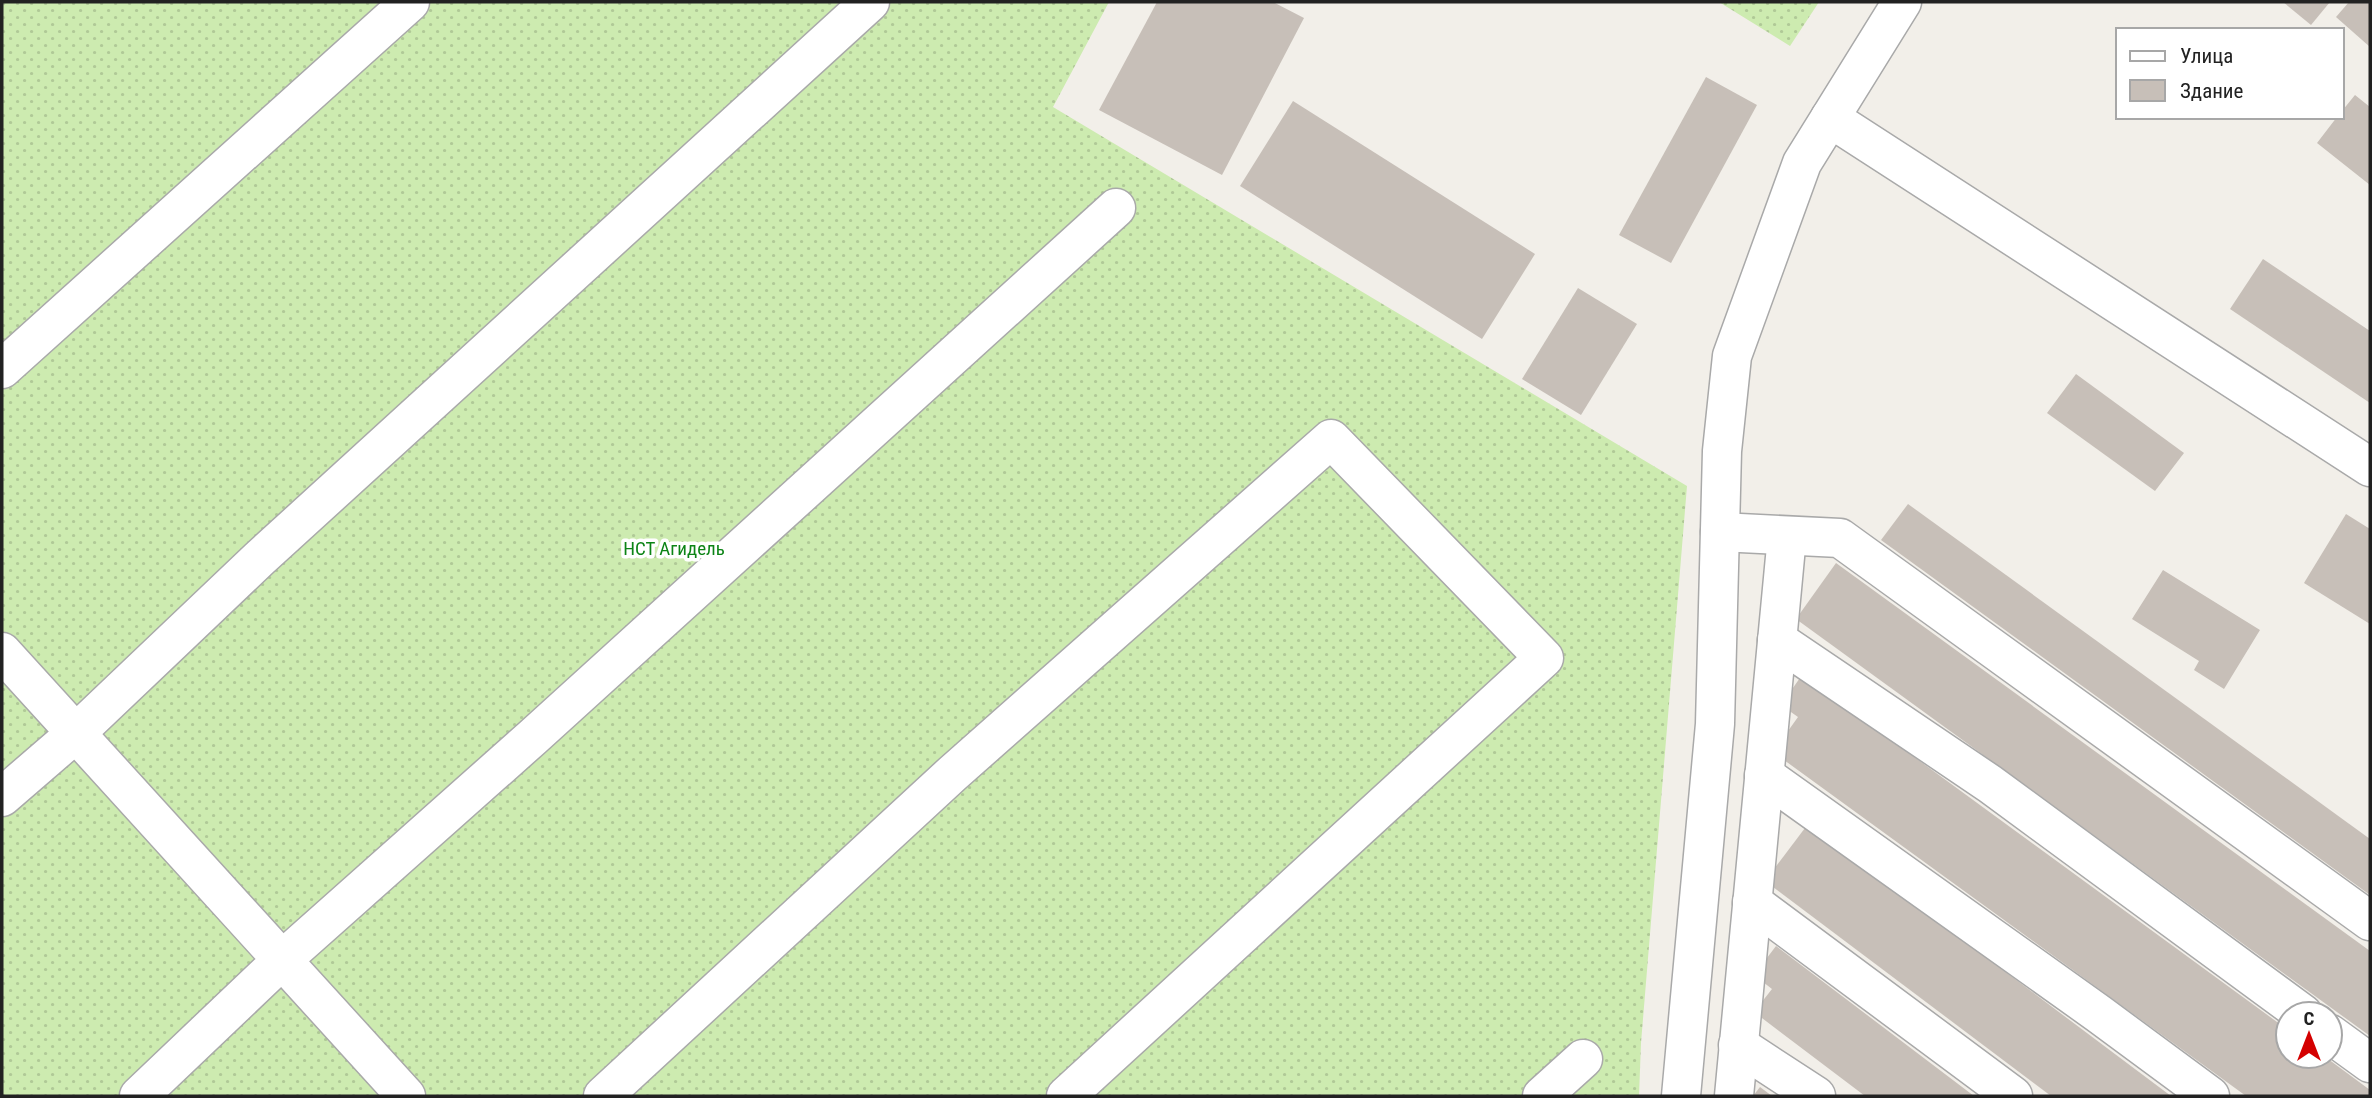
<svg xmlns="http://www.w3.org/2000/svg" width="2372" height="1098" font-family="'Roboto Condensed',sans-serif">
<defs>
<pattern id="garden-dots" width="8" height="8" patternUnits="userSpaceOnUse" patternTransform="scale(1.75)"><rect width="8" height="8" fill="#cdebb0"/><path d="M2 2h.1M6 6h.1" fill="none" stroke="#b0c997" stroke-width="1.8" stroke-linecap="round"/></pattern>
</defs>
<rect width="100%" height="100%" fill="#f2efe9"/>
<!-- garden -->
<g fill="url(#garden-dots)">
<polygon points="2,2 1109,2 1053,107 1687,486 1641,1043 1639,1096 2,1096"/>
<polygon points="1719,2 1819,2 1790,46"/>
</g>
<!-- building -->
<g fill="#c7bfb8">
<polygon points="1157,2 1273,2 1304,18 1222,175 1099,110"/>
<polygon points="2283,2 2330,2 2311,25"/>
<polygon points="2349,2 2370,2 2370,47 2336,17"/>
<polygon points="1706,77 1757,105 1671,263 1619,235"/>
<polygon points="2355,95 2370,107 2370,185 2317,143 2337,117 2342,117 2342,111"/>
<polygon points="1293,101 1535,254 1482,339 1240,186"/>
<polygon points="2263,259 2370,331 2370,403 2230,309"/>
<polygon points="1578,288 1637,324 1581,415 1522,379"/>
<polygon points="2076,374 2184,453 2155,491 2047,413"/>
<polygon points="1908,504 2370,839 2370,895 1881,540"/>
<polygon points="2346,514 2370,529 2370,624 2304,583"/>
<polygon points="1836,563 2370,951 2370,1036 1796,619"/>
<polygon points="2163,570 2260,630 2224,689 2194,670 2199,661 2132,619"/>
<polygon points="1802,675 2288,1030 2288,1056 2324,1056 2370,1090 2370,1096 2246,1096 1773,752 1798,717 1781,705"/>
<polygon points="1808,824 2171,1096 2051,1096 1765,881"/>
<polygon points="1776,946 1974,1096 1865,1096 1754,1012 1772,989 1754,975"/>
<polygon points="1760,1087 1772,1096 1753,1096"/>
</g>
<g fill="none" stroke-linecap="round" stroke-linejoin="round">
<!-- minor casing -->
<g stroke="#a9a9a9" stroke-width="41">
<g id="minor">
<polyline points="1830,118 2370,467"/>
<polyline points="2,369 410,2"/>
<polyline points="1720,532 1840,538 2370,921"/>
<polyline points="1777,640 1990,784 2303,1014"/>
<polyline points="2,652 406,1096"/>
<polyline points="1764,775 2099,1014 2210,1096"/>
<polyline points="2,797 76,733 259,559 870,2"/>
<polyline points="1752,902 2013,1096"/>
<polyline points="2330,1034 2370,1063"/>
<polyline points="1738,1045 1816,1096"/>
<polyline points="139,1096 282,960 533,737 1116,208"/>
<polyline points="603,1096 952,774 1331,439 1544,658 1066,1096"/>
<polyline points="1542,1096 1583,1059"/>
<polyline points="1681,1096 1715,724 1722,451 1732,356 1802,163 1902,2"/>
<polyline points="1734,1096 1787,536"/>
</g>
</g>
<!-- minor -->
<use href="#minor" stroke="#fff" stroke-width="38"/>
</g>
<g text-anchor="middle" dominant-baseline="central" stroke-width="7" stroke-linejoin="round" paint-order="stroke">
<!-- park labels -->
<g font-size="19" fill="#0c8416" stroke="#fff">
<text x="674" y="548">НСТ Агидель</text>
</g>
</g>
<!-- border -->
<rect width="2372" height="1098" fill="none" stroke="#222222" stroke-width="7"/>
<!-- legend -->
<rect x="2116" y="28" width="228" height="91" fill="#ffffff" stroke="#a7a7a7" stroke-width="2"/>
<rect x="2130" y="51" width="35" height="10" fill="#ffffff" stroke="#a7a7a7" stroke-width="2"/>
<text x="2180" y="63" font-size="21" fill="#222222">Улица</text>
<rect x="2130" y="80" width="35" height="21" fill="#c7bfb8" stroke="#a7a7a7" stroke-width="2"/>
<text x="2180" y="98" font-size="21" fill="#222222">Здание</text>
<!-- north arrow -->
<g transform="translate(2309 1035)"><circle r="33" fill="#ffffff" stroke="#a7a7a7" stroke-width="2"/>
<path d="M0-5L12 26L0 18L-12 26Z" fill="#d40000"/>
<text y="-10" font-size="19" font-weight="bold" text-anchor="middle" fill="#222222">С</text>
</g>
</svg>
